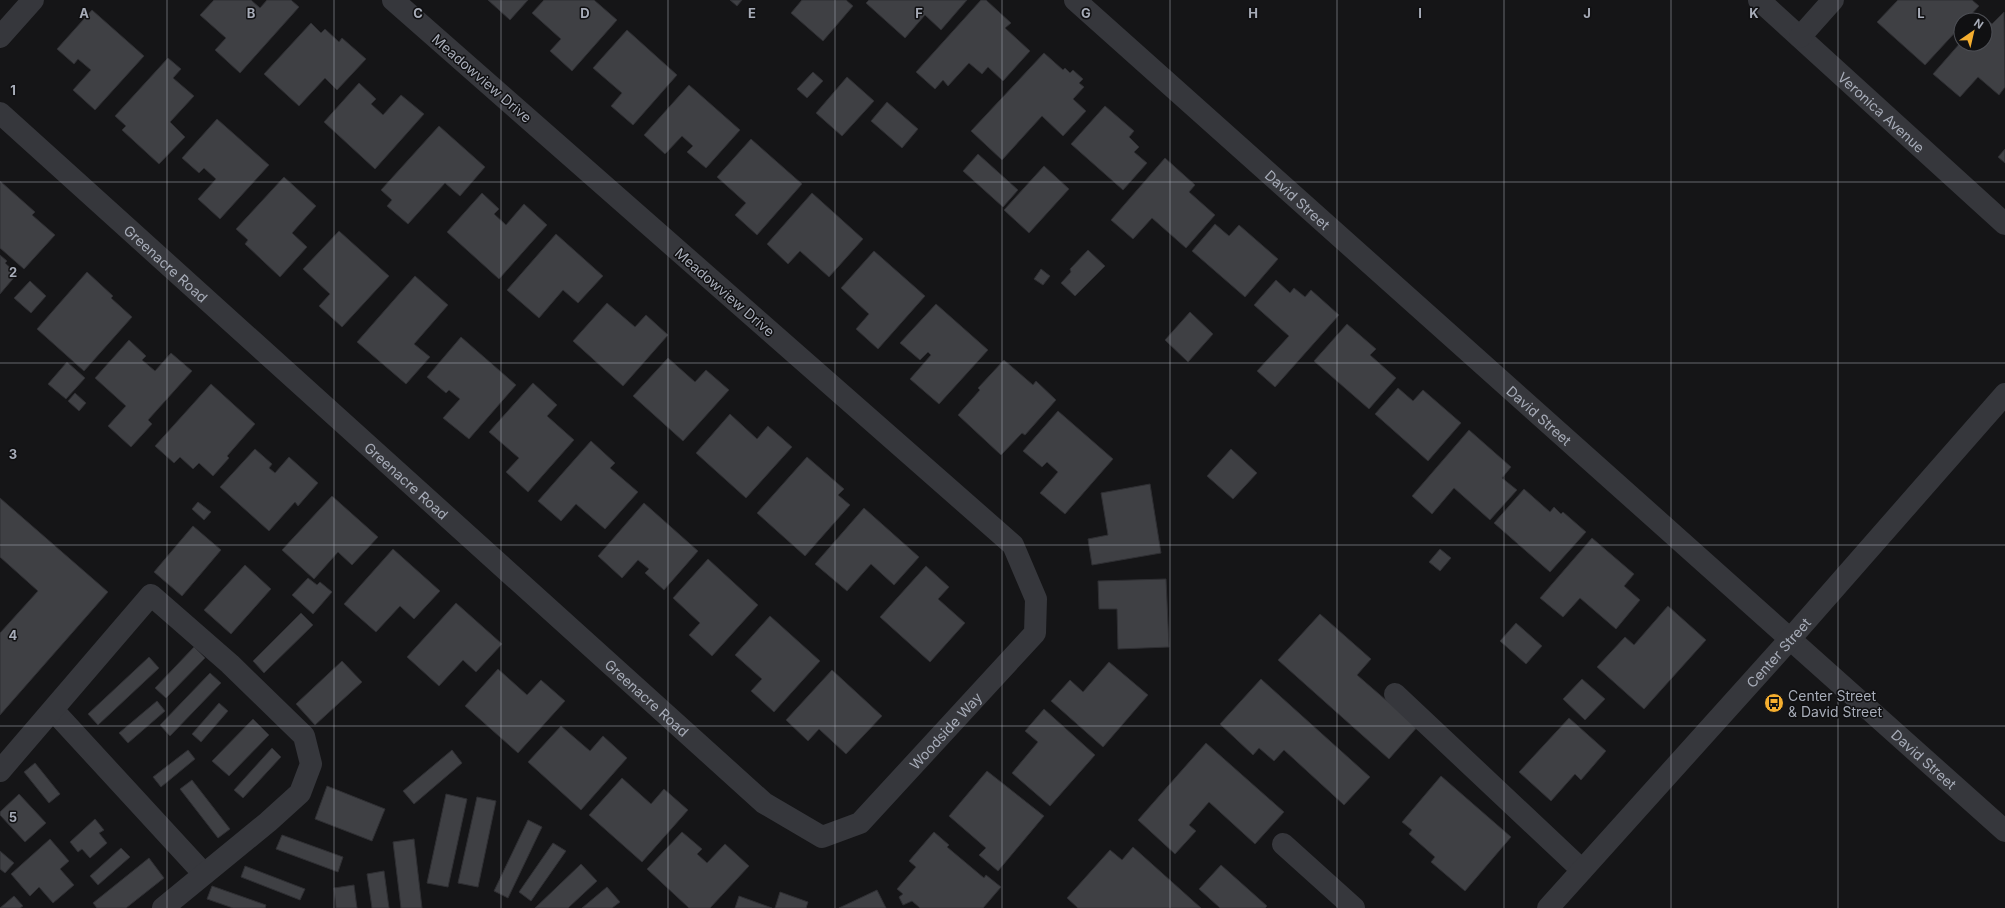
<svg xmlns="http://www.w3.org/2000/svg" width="2005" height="908" font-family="Inter,sans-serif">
<rect width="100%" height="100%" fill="#151517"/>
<!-- building -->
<g fill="#3f4044" stroke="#2f2f33">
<polygon points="214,0 251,0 260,8 267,0 291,0 299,7 240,73 215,50 226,38 200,15"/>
<polygon points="488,0 528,0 510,20"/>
<polygon points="544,0 594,0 617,20 572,71 550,51 561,39 532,13"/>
<polygon points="730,0 742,0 737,6"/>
<polygon points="802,0 846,0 853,6 823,41 791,13"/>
<polygon points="869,0 967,0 941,30 925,15 905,38 866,3"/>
<polygon points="981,0 986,0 1011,23 1005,28 1030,51 1003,81 988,67 982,74 969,63 948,86 943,80 935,89 916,72"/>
<polygon points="1898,0 1972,0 1979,6 1966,20 1961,20 1961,26 1925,65 1877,22"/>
<polygon points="92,10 144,56 95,110 73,90 91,70 78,59 74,64 57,49"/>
<polygon points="2004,12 2005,87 1999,95 1978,77 1960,97 1933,74 1961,42 1961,44 1985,44 1985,20 1981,20 1984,17 1992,24"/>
<polygon points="311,23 321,33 325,29 339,42 342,38 366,59 337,90 325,78 299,106 264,74"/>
<polygon points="627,30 677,75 633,125 611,106 622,93 593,68"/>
<polygon points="1044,53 1063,70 1065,68 1070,73 1073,70 1083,79 1079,83 1084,87 1073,99 1086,111 1063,136 1042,116 1002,160 971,131"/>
<polygon points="168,58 181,69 173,78 194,96 170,122 185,137 159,164 122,130 126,126 115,116"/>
<polygon points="813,72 823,81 807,98 797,89"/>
<polygon points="847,77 874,101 842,136 816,113"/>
<polygon points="359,83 376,99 371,104 383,115 401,95 424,114 375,169 324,122"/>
<polygon points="689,85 740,130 706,168 687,152 693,146 682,136 665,154 644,135"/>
<polygon points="887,102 918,129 902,148 871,121"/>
<polygon points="1105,106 1134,131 1129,137 1139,147 1134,152 1147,163 1123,190 1071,144"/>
<polygon points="217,119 269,165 220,219 198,199 216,179 204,168 199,173 182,158"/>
<polygon points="439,126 485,167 460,196 445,183 408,224 387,206 392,200 381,190"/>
<polygon points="751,139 802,184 757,235 735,215 746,203 717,177"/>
<polygon points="2005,149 2005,163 1998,157"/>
<polygon points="978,154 1018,190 1003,207 963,171"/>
<polygon points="1165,158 1195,185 1189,192 1215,215 1186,248 1152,218 1133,239 1111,220"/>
<polygon points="1044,166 1069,189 1029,233 1004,210"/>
<polygon points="284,177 316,206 292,233 307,247 280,277 245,244 248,240 236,229"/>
<polygon points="0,181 35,212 32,215 55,235 24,269 0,248"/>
<polygon points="482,193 499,209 494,214 506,225 524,204 547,225 499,279 447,232"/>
<polygon points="812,193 863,239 829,277 800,251 788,264 767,244"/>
<polygon points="1215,224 1229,236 1239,225 1278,259 1245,297 1192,251"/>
<polygon points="339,231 389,276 342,327 319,306 330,294 303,269"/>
<polygon points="556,234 603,276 578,303 563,290 539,318 507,290"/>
<polygon points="1088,250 1105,266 1075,296 1061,283 1071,272 1070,269"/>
<polygon points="874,251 925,296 878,349 856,329 869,314 841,288"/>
<polygon points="0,255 7,261 5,263 17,274 0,294"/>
<polygon points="1041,269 1050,276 1043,285 1034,279"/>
<polygon points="87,272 113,296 111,298 132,317 84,371 37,329"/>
<polygon points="415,276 448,305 414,344 430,357 406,384 357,342"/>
<polygon points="1276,280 1290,293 1294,288 1305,297 1311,290 1339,315 1275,387 1257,371 1289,336 1254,305"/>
<polygon points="30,281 46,296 31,313 14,298"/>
<polygon points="607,303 635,327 646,315 668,335 623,386 573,341"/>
<polygon points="936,304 988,350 939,404 910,379 931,355 928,352 920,360 900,343"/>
<polygon points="1190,312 1213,334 1188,362 1165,340"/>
<polygon points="1347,324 1376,349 1370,355 1396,378 1369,409 1314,361"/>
<polygon points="461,337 516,385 469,439 443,418 460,399 449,390 446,393 427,377"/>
<polygon points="129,340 146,356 142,360 155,371 171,353 192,371 148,420 152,424 131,447 108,426 126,406 95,378"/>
<polygon points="668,358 695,382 706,370 729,390 683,441 633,396"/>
<polygon points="1004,360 1033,385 1036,381 1056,400 1025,435 1022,433 1001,455 958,415 980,390 978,388"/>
<polygon points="67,362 85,378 66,399 48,384"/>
<polygon points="533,383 557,405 547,416 574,440 528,492 506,472 519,458 489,432"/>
<polygon points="211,384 255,424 227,456 229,458 213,476 199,463 193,469 180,457 174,463 155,446"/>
<polygon points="1398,388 1413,401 1423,390 1461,423 1428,461 1375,414"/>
<polygon points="75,393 86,403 79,411 68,401"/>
<polygon points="1058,411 1113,459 1065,514 1040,493 1058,472 1047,462 1042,467 1023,451"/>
<polygon points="730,414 757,439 768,426 792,447 746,498 696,453"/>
<polygon points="1469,430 1511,467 1502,478 1517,490 1490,520 1454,488 1432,514 1412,496"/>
<polygon points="591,441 615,463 610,468 638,492 605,529 576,504 561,521 538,501"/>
<polygon points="255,449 272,464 269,468 275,473 289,457 318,483 298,506 295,502 269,531 220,487"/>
<polygon points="1231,449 1257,473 1233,499 1207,476"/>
<polygon points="807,457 844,489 838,495 850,505 805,556 757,513"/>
<polygon points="1150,484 1161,553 1092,565 1088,539 1108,535 1101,493"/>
<polygon points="1524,489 1550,512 1554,507 1561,514 1563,512 1586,532 1550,572 1494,523"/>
<polygon points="332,496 378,537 352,565 338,552 314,579 282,550"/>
<polygon points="0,498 108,592 0,715 0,633 38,591 0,557"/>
<polygon points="198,502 211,512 204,520 192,509"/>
<polygon points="644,503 698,551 664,590 645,573 649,569 638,560 622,578 598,556"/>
<polygon points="864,508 919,557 894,585 871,564 847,591 815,564"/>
<polygon points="193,526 221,550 182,596 154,572"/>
<polygon points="1592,538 1634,574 1624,586 1640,600 1616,629 1580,598 1563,617 1540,598"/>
<polygon points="393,549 440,591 414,619 400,606 376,632 344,604"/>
<polygon points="1440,549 1451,558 1440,571 1429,562"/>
<polygon points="708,559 758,605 712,656 689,635 700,623 673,598"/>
<polygon points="245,565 271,589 231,634 204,610"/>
<polygon points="926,566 949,587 938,599 965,623 930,662 880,617"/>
<polygon points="308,578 317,585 320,582 332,592 313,614 292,595"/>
<polygon points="1166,579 1169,647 1118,649 1117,609 1099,609 1098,581"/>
<polygon points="456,603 502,644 476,672 463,660 439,686 407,657"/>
<polygon points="1668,606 1706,640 1644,709 1597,667 1625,637 1634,645"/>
<polygon points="301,613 313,625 264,673 253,661"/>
<polygon points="1320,614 1371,659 1357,675 1387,701 1389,699 1419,725 1389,759 1278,660"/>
<polygon points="770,616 820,661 774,712 751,691 762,679 735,655"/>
<polygon points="1516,623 1542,646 1526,664 1500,641"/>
<polygon points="194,647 205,658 166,698 155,688"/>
<polygon points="149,657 159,668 98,725 88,714"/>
<polygon points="342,661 362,682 315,725 296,704"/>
<polygon points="1109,662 1148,695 1103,747 1051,701 1070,680 1083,692"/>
<polygon points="498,669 527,695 541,680 565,701 518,753 465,706"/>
<polygon points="832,670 882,716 846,754 819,729 808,741 786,720"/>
<polygon points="210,673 221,683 170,736 160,725"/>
<polygon points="1261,679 1370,777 1344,805 1284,750 1274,761 1259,748 1253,755 1220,724"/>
<polygon points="1582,679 1605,699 1585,720 1563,699"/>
<polygon points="157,701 165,711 128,743 119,733"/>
<polygon points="219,703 228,711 201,742 192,734"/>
<polygon points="1044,709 1095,755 1050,806 1012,773 1038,742 1025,731"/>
<polygon points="1569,718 1606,751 1581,780 1575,774 1551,801 1519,772"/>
<polygon points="253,719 269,735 229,776 212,761"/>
<polygon points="561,726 590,751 603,736 627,758 581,810 528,762"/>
<polygon points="1206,743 1284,812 1255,844 1209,802 1189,825 1196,831 1175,854 1138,820"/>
<polygon points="272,748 281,757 243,798 234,790"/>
<polygon points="188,750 195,759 161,787 153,777"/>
<polygon points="452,750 462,763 414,804 403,791"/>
<polygon points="35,763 60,794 49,803 24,772"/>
<polygon points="987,771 1044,816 998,871 979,855 986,848 949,816"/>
<polygon points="1441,776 1511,837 1465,891 1431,862 1435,857 1409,834 1412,830 1402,822"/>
<polygon points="622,778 651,804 664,789 688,810 642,862 589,815"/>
<polygon points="192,780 230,829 218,838 180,789"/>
<polygon points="327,786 385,809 372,841 315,819"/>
<polygon points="19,794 46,823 25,842 0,815 0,812"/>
<polygon points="446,794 467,799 448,887 427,883"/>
<polygon points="477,797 496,801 478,887 458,883"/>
<polygon points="95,819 104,830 99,833 107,843 90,858 82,849 78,852 70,842"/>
<polygon points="528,820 542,827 508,898 494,891"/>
<polygon points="682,832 702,849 697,854 707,863 725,844 749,866 710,908 689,908 647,869"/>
<polygon points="934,832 949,845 947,847 984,878 986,875 1001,887 983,908 920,908 912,901 903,905 899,897 903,894 897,889 916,867 909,861"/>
<polygon points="282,835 343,857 338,872 276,849"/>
<polygon points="50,839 69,861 60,869 74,885 53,903 39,887 30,896 11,874"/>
<polygon points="414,839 422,908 401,908 393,842"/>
<polygon points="553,843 566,851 531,901 519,892"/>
<polygon points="1133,847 1201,908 1078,908 1067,898 1110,850 1122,860"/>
<polygon points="121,848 130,857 98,885 90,876"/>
<polygon points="0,851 14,863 5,873 0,869"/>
<polygon points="149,858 164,878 126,908 97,908 93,903"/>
<polygon points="581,864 597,881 568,908 535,908"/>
<polygon points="1221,865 1267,906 1265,908 1220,908 1199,889"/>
<polygon points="245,866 305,889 300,900 241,877"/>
<polygon points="384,871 389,908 372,908 367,874"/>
<polygon points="354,885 357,908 336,908 334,888"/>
<polygon points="212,886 266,905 265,908 233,908 207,899"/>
<polygon points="607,887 620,902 612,908 582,908"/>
<polygon points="877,890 886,908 839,908"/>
<polygon points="780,892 808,902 806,908 775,908"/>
<polygon points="14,896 23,906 20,908 0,908"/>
<polygon points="739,896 772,908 735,908"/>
</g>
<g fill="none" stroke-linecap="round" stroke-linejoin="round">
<!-- minor -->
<g stroke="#36373c" stroke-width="22">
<path id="s1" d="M1075 0 2005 831"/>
<path id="s2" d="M1759 0 2005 224"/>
<polyline points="0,37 33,0"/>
<polyline points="1800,37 1833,0"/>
<path id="s3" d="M0 113 764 803 822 837 860 823 1035 633 1036 599 1013 545 393 0"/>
<polyline points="1395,694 1582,870"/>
<polyline points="53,710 204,874"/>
<polyline points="0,771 151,595 230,664 304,736 311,764 300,793 268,822 163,908"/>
<polyline points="1283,844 1354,908"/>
<path id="s4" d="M1548 908 1791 638 2005 394"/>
</g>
</g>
<!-- grid -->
<path fill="none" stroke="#a7acb8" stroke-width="1" stroke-opacity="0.55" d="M167 0V908M334 0V908M501 0V908M668 0V908M835 0V908M1002 0V908M1170 0V908M1337 0V908M1504 0V908M1671 0V908M1838 0V908M0 182H2005M0 363H2005M0 545H2005M0 726H2005"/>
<!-- icons -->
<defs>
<g id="bus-disc" transform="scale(1)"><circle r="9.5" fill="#f5ae2f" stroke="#101012"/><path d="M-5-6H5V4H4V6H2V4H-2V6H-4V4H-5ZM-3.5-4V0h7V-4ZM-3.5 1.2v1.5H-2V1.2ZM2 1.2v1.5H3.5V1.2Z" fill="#111"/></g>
</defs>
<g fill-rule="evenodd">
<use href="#bus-disc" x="1774" y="703"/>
</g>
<g text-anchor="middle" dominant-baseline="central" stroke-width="3" stroke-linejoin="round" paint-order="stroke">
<!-- street labels -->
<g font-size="14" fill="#a7acb8" stroke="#101012">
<text transform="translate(482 78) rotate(41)">Meadowview Drive</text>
<text stroke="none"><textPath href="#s2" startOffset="166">Veronica Avenue</textPath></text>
<text stroke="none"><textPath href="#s1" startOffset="299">David Street</textPath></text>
<text stroke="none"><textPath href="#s3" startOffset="224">Greenacre Road</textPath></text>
<text transform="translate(725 292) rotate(41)">Meadowview Drive</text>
<text stroke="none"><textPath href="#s1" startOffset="623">David Street</textPath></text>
<text stroke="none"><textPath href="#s3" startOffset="548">Greenacre Road</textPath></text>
<text stroke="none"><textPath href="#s4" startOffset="344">Center Street</textPath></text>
<text stroke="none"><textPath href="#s3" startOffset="872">Greenacre Road</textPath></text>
<text stroke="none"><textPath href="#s3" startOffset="1263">Woodside Way</textPath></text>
<text stroke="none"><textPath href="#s1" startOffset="1139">David Street</textPath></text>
</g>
<!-- poi labels -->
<g font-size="14" fill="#a7acb8" stroke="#101012" text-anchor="start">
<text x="1788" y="695">Center Street<tspan x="1788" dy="16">&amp; David Street</tspan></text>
</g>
</g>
<g font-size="13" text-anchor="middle" font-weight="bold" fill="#a7acb8" stroke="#101012" stroke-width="3" stroke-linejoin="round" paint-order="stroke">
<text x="84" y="18">A</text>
<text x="251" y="18">B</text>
<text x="418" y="18">C</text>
<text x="585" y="18">D</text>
<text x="752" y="18">E</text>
<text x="919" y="18">F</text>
<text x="1086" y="18">G</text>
<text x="1253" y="18">H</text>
<text x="1420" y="18">I</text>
<text x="1587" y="18">J</text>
<text x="1754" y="18">K</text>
<text x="1921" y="18">L</text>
<text x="13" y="95">1</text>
<text x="13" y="277">2</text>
<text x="13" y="459">3</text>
<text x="13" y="640">4</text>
<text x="13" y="822">5</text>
</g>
<!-- north arrow -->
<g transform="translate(1973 32) rotate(34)"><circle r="19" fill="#101012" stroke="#4c4e54"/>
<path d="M0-3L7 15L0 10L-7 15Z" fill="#f5ae2f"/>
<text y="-6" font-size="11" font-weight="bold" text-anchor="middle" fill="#a7acb8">N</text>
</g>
</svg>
